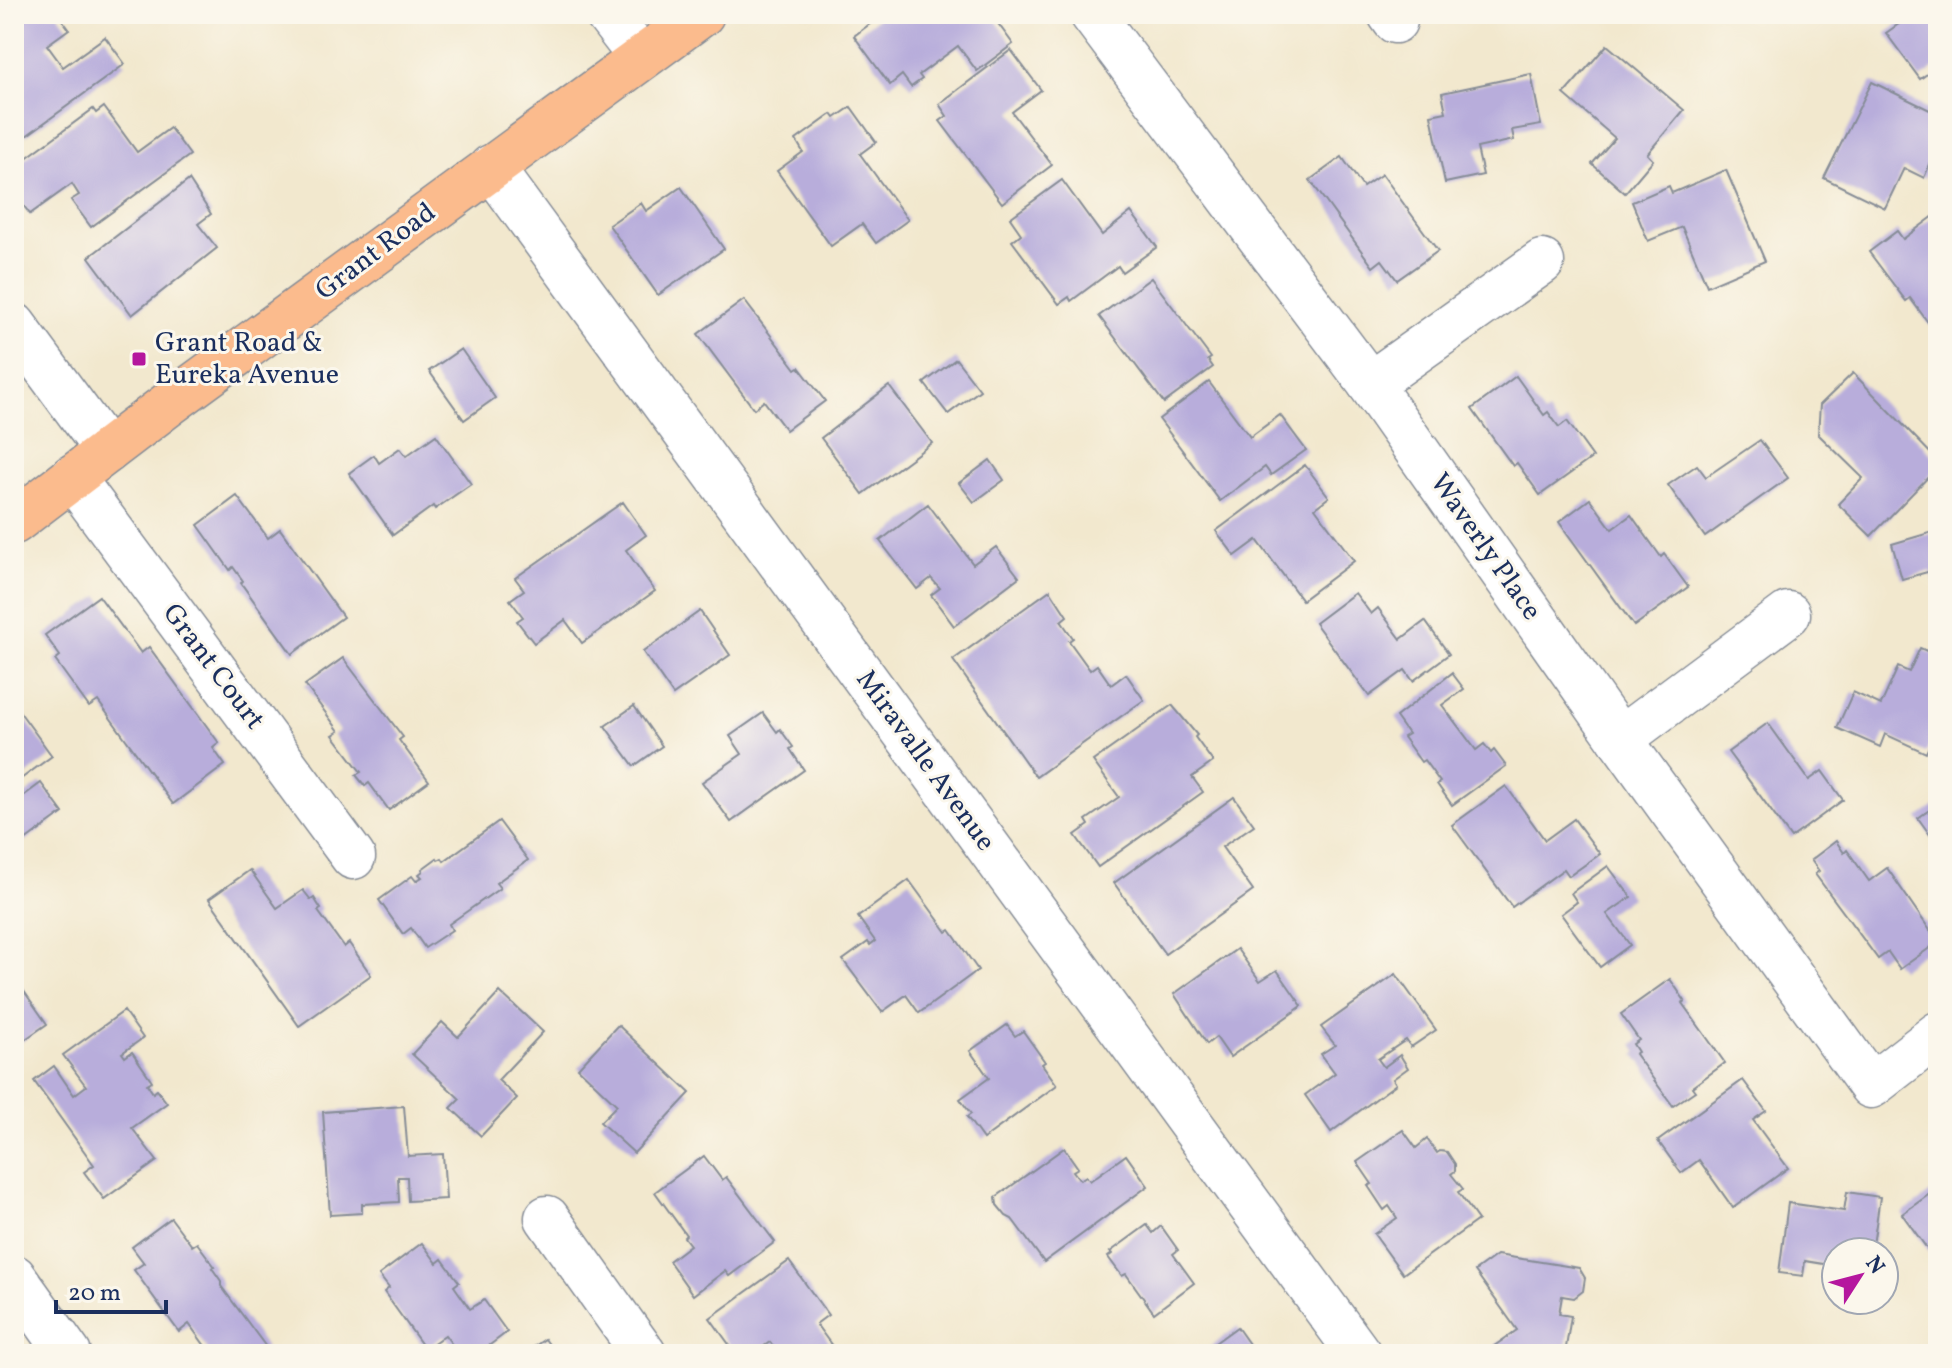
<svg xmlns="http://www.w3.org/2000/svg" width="1952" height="1368" font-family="Vollkorn,serif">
<rect width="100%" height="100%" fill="#fbf7ec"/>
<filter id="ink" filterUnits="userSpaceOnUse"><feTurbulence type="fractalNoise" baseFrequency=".0125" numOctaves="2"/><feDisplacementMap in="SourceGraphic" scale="16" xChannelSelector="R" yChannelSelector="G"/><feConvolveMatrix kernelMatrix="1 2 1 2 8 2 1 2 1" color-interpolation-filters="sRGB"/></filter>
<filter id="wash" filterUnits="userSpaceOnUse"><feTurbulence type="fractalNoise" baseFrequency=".006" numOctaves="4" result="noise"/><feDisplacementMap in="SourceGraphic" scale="32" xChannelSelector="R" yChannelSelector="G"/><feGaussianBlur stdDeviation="1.8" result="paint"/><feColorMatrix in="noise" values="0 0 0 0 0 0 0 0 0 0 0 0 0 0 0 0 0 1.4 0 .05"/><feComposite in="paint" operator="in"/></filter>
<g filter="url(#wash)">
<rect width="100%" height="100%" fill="#f2e8ce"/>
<g id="blocks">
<!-- building -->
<g fill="#b8addb">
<polygon points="30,14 58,14 69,29 47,45 63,67 105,37 125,64 26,136 14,119 14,28"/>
<polygon points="883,14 888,14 893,20 901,14 969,14 971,17 975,14 991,14 1013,44 977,71 958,46 919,75 922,79 911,87 902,75 890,85 854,36"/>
<polygon points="1913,14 1938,14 1938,66 1920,79 1886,33"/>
<polygon points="1607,45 1684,110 1647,154 1653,160 1625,193 1592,164 1615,138 1564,94"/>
<polygon points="1011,50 1041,90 1012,112 1052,165 1002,203 940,121 947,116 939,104"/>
<polygon points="1531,74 1541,125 1512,130 1514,140 1477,148 1483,175 1445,183 1431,115 1446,112 1442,93"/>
<polygon points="1872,82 1938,114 1938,146 1924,178 1904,168 1885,208 1824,178"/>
<polygon points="104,107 137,152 170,128 190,155 91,227 71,200 79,195 72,184 30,214 14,193 14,167 93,109 96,113"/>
<polygon points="851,107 876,142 860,154 908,220 876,243 862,224 831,246 777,171 803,152 796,140 832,114 835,118"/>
<polygon points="1342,157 1363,187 1382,174 1438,251 1397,280 1382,260 1373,267 1310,180"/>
<polygon points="1726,170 1765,261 1707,286 1682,227 1648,241 1632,202 1669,186 1672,193"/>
<polygon points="189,180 211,214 198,224 217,248 132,315 89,257"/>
<polygon points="1062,180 1102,235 1131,212 1157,247 1122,272 1118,266 1071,301 1069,297 1059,304 1012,241 1021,234 1010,218"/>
<polygon points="681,187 724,249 658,295 609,225 641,203 646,211"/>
<polygon points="1934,216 1938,223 1938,336 1910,298 1906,301 1869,252 1897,231 1903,239"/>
<polygon points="1151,278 1211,358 1208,360 1213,367 1164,403 1099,316"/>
<polygon points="744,300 796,369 799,367 825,401 786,430 764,401 754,409 698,334"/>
<polygon points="461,349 495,398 464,420 429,371"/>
<polygon points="956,359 980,390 948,414 924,383"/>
<polygon points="1853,373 1938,461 1938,467 1871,536 1838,504 1863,478 1818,434 1820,405"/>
<polygon points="1516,376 1544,415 1548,412 1559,427 1567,421 1593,457 1540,495 1517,463 1513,466 1472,409"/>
<polygon points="1209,382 1250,437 1280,415 1306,450 1271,475 1265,467 1220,501 1159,419"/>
<polygon points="889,386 932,443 863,494 821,438"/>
<polygon points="436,435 471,484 435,509 433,506 393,535 349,473 374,455 379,463 400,448 406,456"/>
<polygon points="1760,440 1788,478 1705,537 1668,485 1697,465 1706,477"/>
<polygon points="990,460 1004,480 974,502 959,483"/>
<polygon points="1305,465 1329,497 1315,508 1354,561 1302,600 1257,540 1235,556 1216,531"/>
<polygon points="237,496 268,538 280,529 343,617 292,654 241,583 243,581 233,567 230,570 198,525"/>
<polygon points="1590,499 1612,529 1631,515 1661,557 1664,554 1688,587 1634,626 1559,522"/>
<polygon points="623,502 646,535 626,550 655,591 582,643 565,620 534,643 517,621 523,617 510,600 524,590 515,578"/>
<polygon points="928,504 973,564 996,547 1019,577 954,626 931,595 940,588 931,578 917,589 880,541"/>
<polygon points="1936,531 1938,538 1937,592 1931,571 1902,579 1892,544"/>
<polygon points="1050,590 1067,616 1061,621 1073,638 1069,641 1090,670 1097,665 1111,685 1126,674 1144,700 1036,777 953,660"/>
<polygon points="1355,593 1371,614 1378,608 1401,639 1425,621 1449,654 1413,681 1405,670 1369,696 1315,623"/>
<polygon points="99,596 141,653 149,647 219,743 213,748 225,765 173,804 98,701 89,707 55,660 60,656 45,635"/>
<polygon points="700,611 730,655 673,695 643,652"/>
<polygon points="1920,648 1938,656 1938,726 1926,753 1885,734 1880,747 1837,728 1853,692 1881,705 1898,667 1909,672"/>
<polygon points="343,658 403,737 399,740 429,781 389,810 369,783 365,786 356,775 361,772 333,735 339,731 305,685"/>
<polygon points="1452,673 1464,689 1442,705 1476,750 1484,744 1491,753 1494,750 1506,766 1452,805 1437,784 1440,782 1424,760 1421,762 1403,737 1408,734 1396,717"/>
<polygon points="14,704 52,756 14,784"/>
<polygon points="1172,705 1197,735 1195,737 1213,762 1192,777 1203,792 1098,867 1075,835 1089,825 1086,820 1119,797 1093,761"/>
<polygon points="634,706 662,746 634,766 605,726"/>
<polygon points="763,713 777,732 780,729 793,747 790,749 804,770 731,822 702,782 742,754 730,736"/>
<polygon points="1768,723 1809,780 1822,771 1843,800 1791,838 1728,752"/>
<polygon points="41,783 63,813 14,849 14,803"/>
<polygon points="1506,786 1545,840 1574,819 1600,854 1569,876 1564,869 1512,907 1452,825"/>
<polygon points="1234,797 1254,825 1222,847 1253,891 1165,954 1114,883"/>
<polygon points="1938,804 1938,846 1918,818"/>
<polygon points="499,821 528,860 496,883 500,888 449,924 452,930 425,948 411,928 403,934 379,900 412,876 416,881 422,877 419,874 423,871 422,869 437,858 438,860 442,858 444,861"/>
<polygon points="1836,841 1844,853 1847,850 1869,881 1887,868 1938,942 1900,969 1888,952 1878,959 1815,874 1819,871 1811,860"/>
<polygon points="1608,866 1631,897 1607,914 1630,945 1600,967 1561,914 1577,902 1571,893"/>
<polygon points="250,870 277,908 303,890 311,900 314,898 321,909 318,911 344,947 349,943 371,975 299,1026 209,899"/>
<polygon points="909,880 947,932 950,930 978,970 919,1013 906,995 882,1012 843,960 868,942 870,945 875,941 858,917"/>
<polygon points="1237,949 1260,981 1277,970 1302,1006 1230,1057 1216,1037 1207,1044 1174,994"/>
<polygon points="1396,974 1436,1030 1411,1047 1406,1040 1378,1059 1384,1067 1400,1055 1408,1068 1393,1079 1396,1084 1331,1132 1305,1095 1335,1073 1321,1054 1335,1045 1321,1027"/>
<polygon points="14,977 47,1024 14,1047"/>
<polygon points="1670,979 1685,1001 1682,1003 1725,1063 1692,1087 1695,1091 1673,1106 1635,1054 1638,1052 1633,1044 1639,1040 1621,1014"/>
<polygon points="500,992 543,1032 498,1080 517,1098 481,1136 451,1108 460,1099 412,1054 442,1022 458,1037"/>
<polygon points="124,1011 143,1038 122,1053 125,1057 132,1052 152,1081 147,1084 153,1093 157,1090 167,1103 132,1128 157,1161 104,1199 84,1172 94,1165 34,1081 54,1066 74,1095 86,1086 63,1055"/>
<polygon points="618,1025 690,1093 634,1153 600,1122 617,1105 578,1068"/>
<polygon points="1007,1025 1015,1036 1023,1031 1045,1062 1042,1064 1057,1085 983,1139 967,1117 971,1114 960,1099 989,1078 970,1051"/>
<polygon points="1743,1080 1766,1111 1753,1120 1788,1168 1733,1208 1699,1160 1681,1173 1658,1141"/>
<polygon points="404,1106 408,1156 443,1154 446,1199 408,1201 407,1177 398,1177 399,1202 362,1204 362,1213 330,1215 323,1112"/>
<polygon points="1403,1130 1416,1148 1427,1139 1437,1153 1440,1151 1447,1152 1455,1164 1455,1171 1451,1174 1463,1189 1458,1192 1478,1220 1403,1274 1374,1234 1397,1218 1389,1206 1384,1210 1368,1186 1372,1184 1357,1162"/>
<polygon points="1064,1148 1078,1168 1073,1171 1080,1180 1086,1176 1090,1181 1126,1155 1148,1186 1044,1262 1012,1219 1006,1216 997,1205 996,1197"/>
<polygon points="704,1156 722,1180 726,1177 775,1242 729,1276 725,1271 693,1295 669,1261 690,1245 684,1237 686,1235 655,1192"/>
<polygon points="1938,1188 1938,1249 1931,1254 1902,1214"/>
<polygon points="1847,1192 1880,1197 1872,1252 1836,1252 1836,1266 1805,1261 1803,1276 1779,1273 1788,1203 1844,1211"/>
<polygon points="171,1218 192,1246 197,1243 215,1267 212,1268 221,1281 221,1286 266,1347 256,1354 211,1354 189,1324 179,1332 134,1270 144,1263 132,1247"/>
<polygon points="1147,1225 1153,1233 1161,1226 1178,1250 1173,1254 1194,1283 1154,1313 1126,1274 1122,1276 1108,1257 1112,1254 1110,1252"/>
<polygon points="422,1243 437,1263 442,1259 459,1282 454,1286 470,1309 484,1300 507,1332 478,1354 459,1354 445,1335 425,1349 384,1292 389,1288 379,1275"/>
<polygon points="1497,1255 1579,1268 1585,1278 1583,1291 1574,1298 1562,1296 1559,1314 1571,1316 1565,1354 1494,1354 1490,1349 1517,1330 1475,1271"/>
<polygon points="789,1261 828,1315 816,1324 838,1354 779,1354 770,1342 753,1354 736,1354 710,1318"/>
<polygon points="1237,1327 1256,1354 1200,1354"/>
<polygon points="545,1339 556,1354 524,1354"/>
</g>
</g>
</g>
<g filter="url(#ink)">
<use href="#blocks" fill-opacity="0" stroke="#868c96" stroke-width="2"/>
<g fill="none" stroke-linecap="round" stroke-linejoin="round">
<!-- minor casing -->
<g stroke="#868c96" stroke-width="47">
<g id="minor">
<polyline points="607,14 641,58"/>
<polyline points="1092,14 1370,384 1620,739 1871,1086 1938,1034"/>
<polyline points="1390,14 1395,21"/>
<polyline points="491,167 1359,1354"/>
<polyline points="14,325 107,451"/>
<polyline points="1370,384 1542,262"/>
<polyline points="72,477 353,857"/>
<polyline points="1620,739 1788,614"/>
<polyline points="547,1218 644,1354"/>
<polyline points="14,1277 69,1354"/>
</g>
</g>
<!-- major casing -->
<g stroke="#868c96" stroke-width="47">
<polyline id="major" points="14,522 170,403 702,14"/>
</g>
<!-- minor -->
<use href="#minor" stroke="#fff" stroke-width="44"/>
<!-- major -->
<use href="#major" stroke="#fbbb8d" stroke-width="44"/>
</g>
</g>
<!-- markers -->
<rect fill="#b5179e" stroke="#fbf7ec" stroke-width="3" x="131" y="351" width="16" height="16" rx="4"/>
<g text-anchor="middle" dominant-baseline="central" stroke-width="6" stroke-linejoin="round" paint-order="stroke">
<!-- street labels -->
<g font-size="28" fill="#1b2f5e" stroke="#fbf7ec">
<text transform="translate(376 252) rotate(-37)">Grant Road</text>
<text transform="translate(1485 547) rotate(55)">Waverly Place</text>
<text transform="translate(213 667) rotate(53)">Grant Court</text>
<text transform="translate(925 761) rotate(54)">Miravalle Avenue</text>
</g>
<!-- poi labels -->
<g font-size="28" fill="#1b2f5e" stroke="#fbf7ec" text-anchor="start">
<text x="155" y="343">Grant Road &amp;<tspan x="155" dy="32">Eureka Avenue</tspan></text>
</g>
</g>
<!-- margin -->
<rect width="1952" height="1368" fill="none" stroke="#fbf7ec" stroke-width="48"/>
<!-- north arrow -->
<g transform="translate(1860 1276) rotate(54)"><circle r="38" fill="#fbf7ec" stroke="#a1a7b3" stroke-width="2"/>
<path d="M0-6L14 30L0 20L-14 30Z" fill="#b5179e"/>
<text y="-12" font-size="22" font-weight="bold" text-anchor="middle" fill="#1b2f5e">N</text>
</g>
<!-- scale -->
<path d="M56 1300v12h110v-12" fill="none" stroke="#1b2f5e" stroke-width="4"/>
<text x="68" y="1300" font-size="24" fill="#1b2f5e" stroke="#fbf7ec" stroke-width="6" paint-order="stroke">20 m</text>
</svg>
